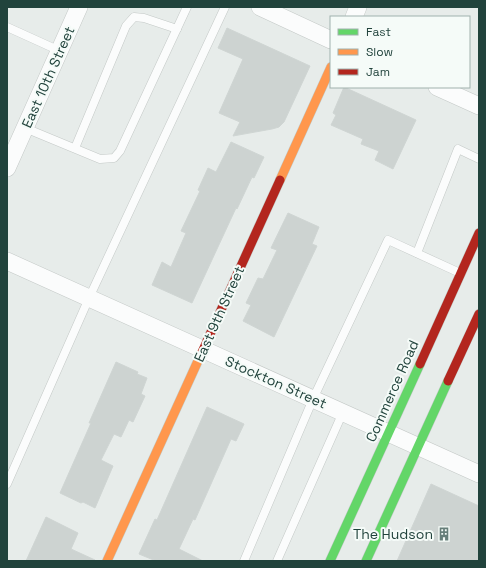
<svg xmlns="http://www.w3.org/2000/svg" width="486" height="568" font-family="'Space Grotesk',sans-serif">
<rect width="100%" height="100%" fill="#e7ecea"/>
<!-- building -->
<g fill="#cdd3d1" stroke="#cfd5d3">
<polygon points="227,28 310,66 284,122 279,127 272,129 233,136 240,122 219,113 243,59 218,48"/>
<polygon points="344,87 416,120 393,169 375,160 379,151 361,144 363,139 331,125 336,115 333,113"/>
<polygon points="231,142 264,157 254,178 252,177 237,209 236,208 192,303 152,285 162,262 171,267 186,233 181,231 200,191 198,190 208,168 216,172"/>
<polygon points="288,213 319,227 312,244 317,246 274,337 243,321 251,305 246,303 258,278 263,279 277,250 271,248"/>
<polygon points="116,362 138,372 137,374 147,378 141,394 145,396 133,422 129,420 121,437 114,434 101,460 113,466 95,508 83,502 81,503 60,493 91,423 89,423"/>
<polygon points="207,407 244,424 236,441 231,439 195,520 193,519 179,549 203,561 156,561 139,554 155,519 157,520"/>
<polygon points="431,484 479,506 479,561 397,561"/>
<polygon points="46,517 78,533 71,549 95,560 95,561 26,561"/>
</g>
<g fill="none" stroke-linecap="round" stroke-linejoin="round">
<!-- lane casing -->
<g stroke="#c4c9c7" stroke-width="9">
<g id="lane">
<polyline points="7,27 60,51"/>
<polyline points="25,128 100,159 114,158 120,151 187,7"/>
<polyline points="75,148 126,26 134,17 144,18 177,29"/>
<polyline points="417,253 458,149 479,159"/>
<polyline points="7,484 89,298 225,7"/>
<polyline points="244,561 313,399 388,240 460,273"/>
<polyline points="277,561 343,412"/>
</g>
</g>
<!-- street casing -->
<g stroke="#c4c9c7" stroke-width="18">
<g id="street">
<polyline points="260,7 331,40"/>
<polyline points="354,17 358,7"/>
<polyline points="437,87 479,106"/>
<polyline points="7,168 79,7"/>
<polyline points="7,261 479,474"/>
</g>
</g>
<!-- fast casing -->
<g stroke="#c2cac7" stroke-width="10">
<g id="fast">
<polyline points="330,561 420,364"/>
<polyline points="366,561 448,381"/>
</g>
</g>
<!-- slow casing -->
<g stroke="#c2cac7" stroke-width="10">
<g id="slow">
<polyline points="280,180 331,67"/>
<polyline points="107,561 202,352"/>
</g>
</g>
<!-- jam casing -->
<g stroke="#c2cac7" stroke-width="10">
<g id="jam">
<polyline points="202,352 280,180"/>
<polyline points="420,364 479,233"/>
<polyline points="448,381 479,314"/>
</g>
</g>
<!-- lane -->
<use href="#lane" stroke="#fbfcfc" stroke-width="8"/>
<!-- street -->
<use href="#street" stroke="#fbfcfc" stroke-width="17"/>
<!-- fast -->
<use href="#fast" stroke="#63d668" stroke-width="9"/>
<!-- slow -->
<use href="#slow" stroke="#ff974d" stroke-width="9"/>
<!-- jam -->
<use href="#jam" stroke="#b3261e" stroke-width="9"/>
</g>
<!-- icons -->
<defs>
<g id="building-bare" transform="scale(1.08)"><path d="M-4-6H4V6H1V3H-1V6H-4ZM-2.5-4.3h1.7v1.8h-1.7ZM.8-4.3h1.7v1.8H.8ZM-2.5-1h1.7V.8h-1.7ZM.8-1h1.7V.8H.8Z" fill="#667e79" stroke="#f5fbf8" stroke-width="2.5" paint-order="stroke"/></g>
</defs>
<g fill-rule="evenodd">
<use href="#building-bare" x="444" y="534"/>
</g>
<g text-anchor="middle" dominant-baseline="central" stroke-width="4" stroke-linejoin="round" paint-order="stroke">
<!-- street labels -->
<g font-size="14" fill="#21433c" stroke="#f5fbf8">
<text transform="translate(48 77) rotate(-66)">East 10th Street</text>
<text transform="translate(219 314) rotate(-66)">East 9th Street</text>
<text transform="translate(276 382) rotate(24)">Stockton Street</text>
<text transform="translate(392 391) rotate(-66)">Commerce Road</text>
</g>
<!-- poi labels -->
<g font-size="14" fill="#21433c" stroke="#f5fbf8" text-anchor="end">
<text x="433" y="534">The Hudson</text>
</g>
</g>
<!-- border -->
<rect width="486" height="568" fill="none" stroke="#21433c" stroke-width="16"/>
<!-- legend -->
<rect x="330" y="16" width="140" height="72" fill="#f5fbf8" stroke="#a0b1ad"/>
<rect x="338" y="29" width="20" height="6" fill="#63d668" stroke="#a0b1ad"/>
<text x="366" y="36" font-size="12" fill="#21433c">Fast</text>
<rect x="338" y="49" width="20" height="6" fill="#ff974d" stroke="#a0b1ad"/>
<text x="366" y="56" font-size="12" fill="#21433c">Slow</text>
<rect x="338" y="69" width="20" height="6" fill="#b3261e" stroke="#a0b1ad"/>
<text x="366" y="76" font-size="12" fill="#21433c">Jam</text>
</svg>
